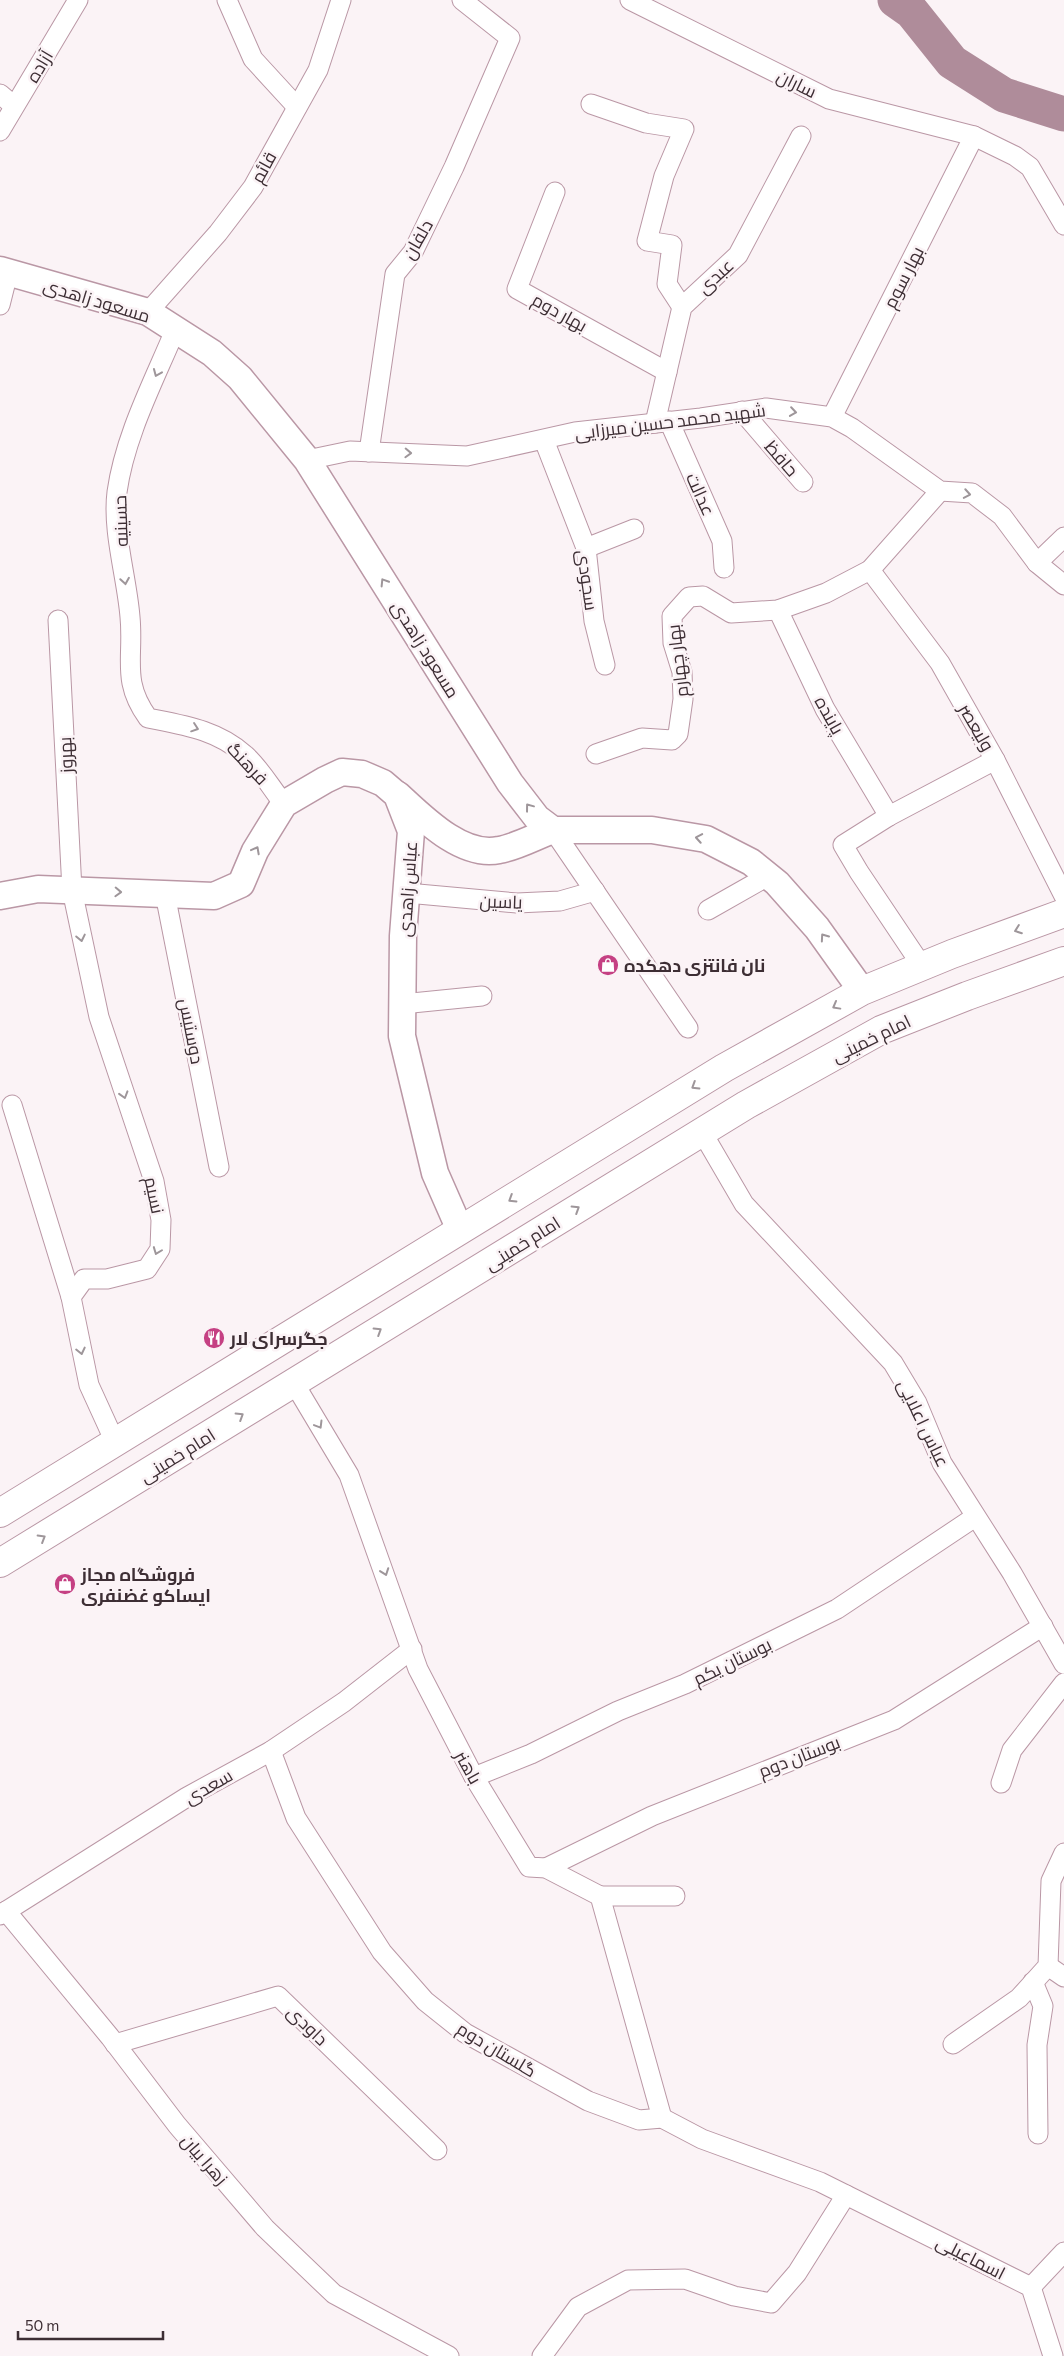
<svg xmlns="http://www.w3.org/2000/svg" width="1064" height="2356" font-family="Commissioner,Cairo,sans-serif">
<rect width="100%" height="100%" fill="#fbf3f6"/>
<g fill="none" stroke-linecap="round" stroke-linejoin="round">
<!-- river -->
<polyline stroke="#af8c9a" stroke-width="35" points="895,0 912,12 952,62 1004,95 1064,114"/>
<!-- street casing -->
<g stroke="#ba97a5" stroke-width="21">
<g id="street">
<polyline points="227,0 253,59 297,107"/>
<polyline points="630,0 829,99 974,136 1015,156 1030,167 1064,225"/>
<polyline points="0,94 14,106"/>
<polyline points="591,104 646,123 684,129 664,176 647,241 672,245 667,284 682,307"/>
<polyline points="0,131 78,0"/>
<polyline points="555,192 517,289 667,372"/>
<polyline points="0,305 8,273"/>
<polyline points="148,312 218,233 253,187 318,70 341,0"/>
<path d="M176 328C154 381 125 435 117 492 112 531 127 578 130 617 134 658 121 681 148 718 183 725 218 730 245 755 260 768 271 788 284 804"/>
<polyline points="742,411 803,482"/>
<polyline points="832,417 974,136"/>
<polyline points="669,421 722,541 724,568"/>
<polyline points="655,423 682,307 738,255 801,136"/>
<polyline points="544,440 586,548 594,621 605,665"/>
<polyline points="369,452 395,274 413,252 454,167 510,38 462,0"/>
<polyline points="307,460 350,451 467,456 575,432 701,418 766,408 832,417 852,428 940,491 972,493 1002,516 1037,563 1064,585"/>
<polyline points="586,548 634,529"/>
<polyline points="1037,563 1064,537"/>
<polyline points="870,570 940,663 995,760 1064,896"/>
<polyline points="778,610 825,709 889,816"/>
<polyline points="58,620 72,890 99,1017 154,1181 161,1220 160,1249 147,1269 107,1279 84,1279 71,1297 89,1385 115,1442"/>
<polyline points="596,754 642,738 672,740 678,734 683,699 682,672 673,643 672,616 689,597 703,596 731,613 778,610 826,593 870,570 940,491"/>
<polyline points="553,830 688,1028"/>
<polyline points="407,893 517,903 560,901 595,891"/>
<polyline points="165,894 219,1167"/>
<polyline points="708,910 768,876"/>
<polyline points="922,966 859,872 843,845 889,816 995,760"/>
<polyline points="402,1004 482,996"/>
<polyline points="12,1105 71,1297"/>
<polyline points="702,1132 744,1204 893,1363 917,1403 942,1463 1012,1573 1064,1664"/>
<polyline points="294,1383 349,1475 418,1669 474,1777 529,1867 546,1868 600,1896 662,2118"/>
<polyline points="271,1751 296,1818 382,1952 425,2001 465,2033 588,2101 639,2120 662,2118 702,2139 820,2182 1031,2287 1053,2356"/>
<polyline points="474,1777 531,1754 618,1711 685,1684 837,1609 975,1517"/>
<polyline points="1001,1783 1012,1750 1064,1683"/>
<polyline points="546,1868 652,1816 894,1720 1043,1626"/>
<polyline points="600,1896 675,1896"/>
<polyline points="6,1911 110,2037 177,2125 265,2228 334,2294 449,2356"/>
<polyline points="0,1915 187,1797 271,1751 344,1702 412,1649"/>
<polyline points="1048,1966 1064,1977"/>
<polyline points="1033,1982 1043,2006 1037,2045 1038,2134"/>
<polyline points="115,2044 278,1996 437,2150"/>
<polyline points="953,2044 1019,1998 1048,1966 1051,1881 1064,1853"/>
<polyline points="1031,2287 1064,2252"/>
<polyline points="542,2356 578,2307 628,2280 685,2279 734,2296 771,2303 797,2273 846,2195"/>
</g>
</g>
<!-- secondary casing -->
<g stroke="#ba97a5" stroke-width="29">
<g id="secondary">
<polyline points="0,270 148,312 212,353 240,378 307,460 510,783 537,818 553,830 652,830 706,839 751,862 777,883 817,928 862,991"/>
<path d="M398 795C423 818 462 858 499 850 517 847 536 836 553 830"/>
<polyline points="0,896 38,889 214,896 241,884 255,851 284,804 325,780 342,772 362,774 383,783 397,795 411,831 403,936 402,1036 435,1173 460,1230"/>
</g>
</g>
<!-- highway casing -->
<g stroke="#ba97a5" stroke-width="30">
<g id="highway">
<polyline points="0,1513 724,1068 862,991 952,954 1064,913"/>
<polyline points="0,1563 746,1105 881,1030 967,996 1064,961"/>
</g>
</g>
<!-- street -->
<use href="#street" stroke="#fff" stroke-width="19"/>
<!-- secondary -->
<use href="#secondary" stroke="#fff" stroke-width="26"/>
<!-- highway -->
<use href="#highway" stroke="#fff" stroke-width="28"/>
</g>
<!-- one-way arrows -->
<defs><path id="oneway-chevron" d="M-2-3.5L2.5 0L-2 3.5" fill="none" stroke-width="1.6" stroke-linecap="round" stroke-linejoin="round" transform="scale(1.25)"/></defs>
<g stroke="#9e969a">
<use href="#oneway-chevron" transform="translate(157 373) rotate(113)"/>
<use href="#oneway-chevron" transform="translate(793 412) rotate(8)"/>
<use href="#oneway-chevron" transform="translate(408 453) rotate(2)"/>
<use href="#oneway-chevron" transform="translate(967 494) rotate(10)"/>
<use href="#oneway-chevron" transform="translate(125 581) rotate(81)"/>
<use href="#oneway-chevron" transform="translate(384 582) rotate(-122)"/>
<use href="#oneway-chevron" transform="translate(195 728) rotate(19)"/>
<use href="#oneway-chevron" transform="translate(529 807) rotate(-127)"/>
<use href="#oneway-chevron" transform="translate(699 838) rotate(-170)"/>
<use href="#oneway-chevron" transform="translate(256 850) rotate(-62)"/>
<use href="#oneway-chevron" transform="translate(118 892) rotate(2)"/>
<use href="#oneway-chevron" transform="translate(1018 930) rotate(160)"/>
<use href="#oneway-chevron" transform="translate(824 937) rotate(-125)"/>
<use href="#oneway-chevron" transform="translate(81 938) rotate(78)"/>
<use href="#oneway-chevron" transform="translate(836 1006) rotate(151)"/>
<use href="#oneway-chevron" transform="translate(695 1086) rotate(148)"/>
<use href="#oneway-chevron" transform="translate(124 1095) rotate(73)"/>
<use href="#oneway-chevron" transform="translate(512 1199) rotate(148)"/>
<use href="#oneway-chevron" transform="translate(576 1209) rotate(-32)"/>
<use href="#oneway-chevron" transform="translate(157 1251) rotate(111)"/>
<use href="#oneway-chevron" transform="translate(378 1331) rotate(-32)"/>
<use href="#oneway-chevron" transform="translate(81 1351) rotate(77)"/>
<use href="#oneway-chevron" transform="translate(240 1416) rotate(-32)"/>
<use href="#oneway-chevron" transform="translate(319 1425) rotate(59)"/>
<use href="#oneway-chevron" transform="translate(42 1538) rotate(-31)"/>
<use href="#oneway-chevron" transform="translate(385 1572) rotate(70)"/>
</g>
<!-- icons -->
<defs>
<g id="shop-disc" transform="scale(1.125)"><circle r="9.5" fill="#c54083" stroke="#fbf3f6"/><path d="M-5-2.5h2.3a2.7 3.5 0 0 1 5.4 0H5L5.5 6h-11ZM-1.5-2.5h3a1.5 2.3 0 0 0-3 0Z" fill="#fff"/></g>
<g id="restaurant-disc" transform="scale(1.125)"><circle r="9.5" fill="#c54083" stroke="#fbf3f6"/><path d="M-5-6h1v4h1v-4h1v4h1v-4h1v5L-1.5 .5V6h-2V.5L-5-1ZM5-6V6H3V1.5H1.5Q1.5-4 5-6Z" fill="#fff"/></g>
</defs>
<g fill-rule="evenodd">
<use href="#shop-disc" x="608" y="965"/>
<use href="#restaurant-disc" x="214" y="1338"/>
<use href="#shop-disc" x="65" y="1584"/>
</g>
<g text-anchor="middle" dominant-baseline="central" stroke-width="5" stroke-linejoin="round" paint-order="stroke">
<!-- street labels -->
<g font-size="18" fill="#3d2e34" stroke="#fbf3f6">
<text transform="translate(39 66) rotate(-59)">آزاده</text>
<text transform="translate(797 83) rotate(26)">ساران</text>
<text transform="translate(263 167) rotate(-61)">قائم</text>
<text transform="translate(417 239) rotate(-60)">دلفان</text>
<text transform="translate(715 276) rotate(-43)">عبدی</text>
<text transform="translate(903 277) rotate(-63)">بهار سوم</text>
<text transform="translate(97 300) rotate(17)">مسعود زاهدی</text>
<text transform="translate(560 312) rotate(29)">بهار دوم</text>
<text transform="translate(670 421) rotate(-7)">شهید محمد حسین میرزایی</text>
<text transform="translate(782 458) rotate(49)">حافظ</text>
<text transform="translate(701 494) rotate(66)">عدالت</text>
<text transform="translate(120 521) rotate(-92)">حسینیه</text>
<text transform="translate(588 580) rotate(82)">سجودی</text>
<text transform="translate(426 649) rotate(58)">مسعود زاهدی</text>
<text transform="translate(677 661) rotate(-97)">بهار چهارم</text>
<text transform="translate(830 715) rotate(61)">پاینده</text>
<text transform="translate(977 727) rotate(60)">ولیعصر</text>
<text transform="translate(65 755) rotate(-93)">بهروز</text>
<text transform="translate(248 763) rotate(47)">فرهنگ</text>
<text transform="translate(407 889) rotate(-86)">عباس زاهدی</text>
<text transform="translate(501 901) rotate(2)">یاسین</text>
<text transform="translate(192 1031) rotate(79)">دوستیس</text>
<text transform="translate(871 1038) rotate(-26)">امام خمینی</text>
<text transform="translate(155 1195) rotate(78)">نسیم</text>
<text transform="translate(522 1243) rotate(-32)">امام خمینی</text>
<text transform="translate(924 1423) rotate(64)">عباس اعلایی</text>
<text transform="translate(177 1455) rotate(-32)">امام خمینی</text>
<text transform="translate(732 1661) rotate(-26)">بوستان یکم</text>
<text transform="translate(799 1756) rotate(-21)">بوستان دوم</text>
<text transform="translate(469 1767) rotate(61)">باهنر</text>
<text transform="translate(208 1786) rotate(-30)">سعدی</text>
<text transform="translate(308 2025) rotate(44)">داودی</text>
<text transform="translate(497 2049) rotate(31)">گلستان دوم</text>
<text transform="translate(205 2159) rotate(49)">زهرا بیان</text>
<text transform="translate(971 2257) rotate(27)">اسماعیلی</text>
</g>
<!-- poi labels -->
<g font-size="18" font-weight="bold" fill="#3d2e34" stroke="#fbf3f6" text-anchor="start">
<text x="624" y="965">نان فانتزی دهکده</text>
<text x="230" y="1338">جگرسرای لار</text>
<text x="81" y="1574">فروشگاه مجاز<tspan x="81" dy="21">ایساکو غضنفری</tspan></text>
</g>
</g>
<!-- scale -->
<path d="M18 2331v8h145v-8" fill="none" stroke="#3d2e34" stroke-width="2.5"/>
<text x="25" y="2331" font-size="15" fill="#3d2e34" stroke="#fbf3f6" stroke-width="4" paint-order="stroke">50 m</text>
</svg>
